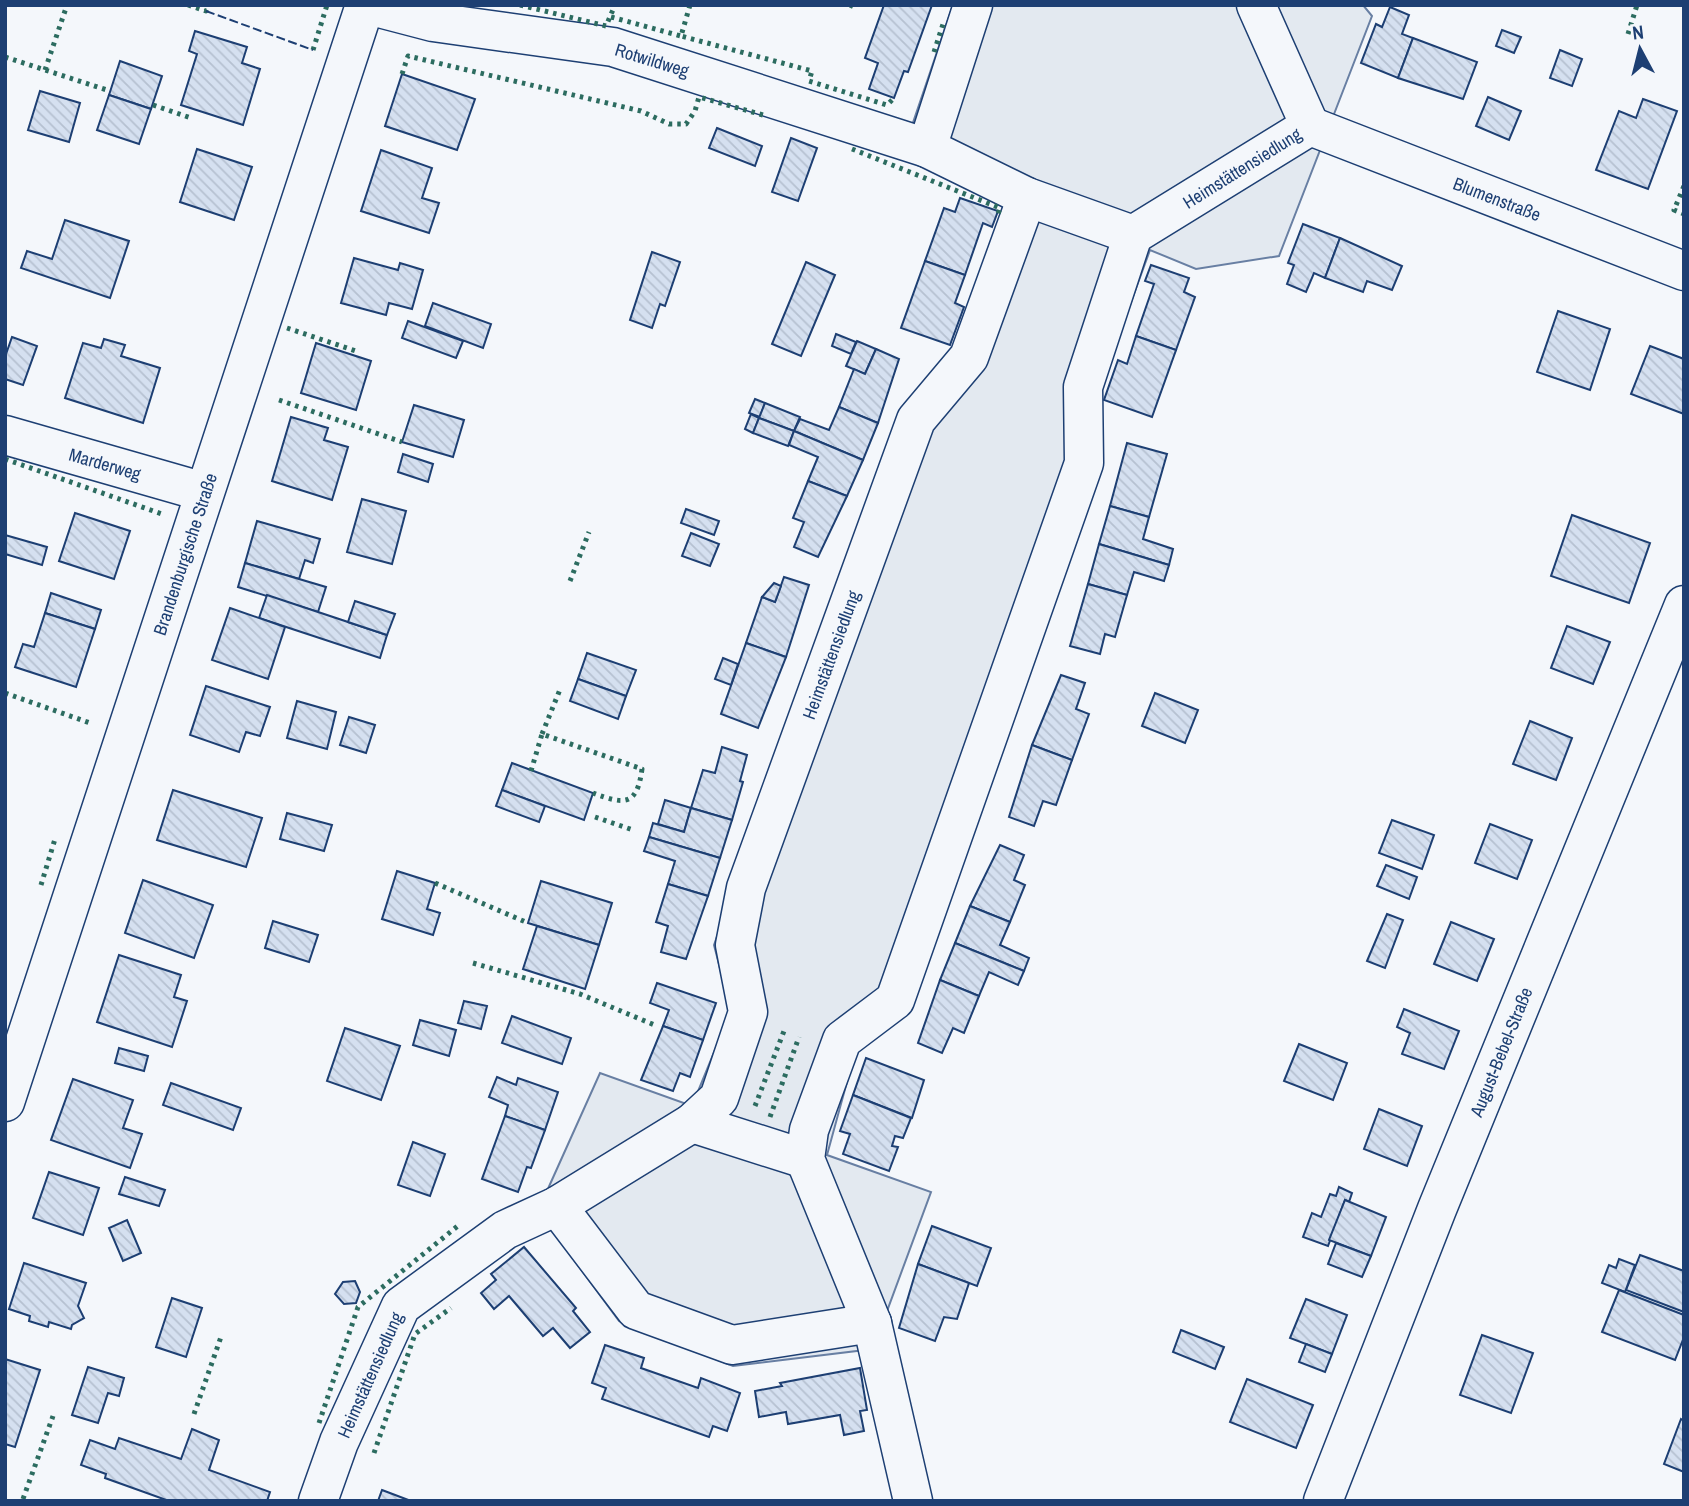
<svg xmlns="http://www.w3.org/2000/svg" width="1689" height="1506" font-family="'Archivo Narrow',sans-serif">
<defs>
<pattern id="building-back-hatch" width="6" height="6" patternUnits="userSpaceOnUse" patternTransform="scale(1.75)"><rect width="6" height="6" fill="#d5e0f0"/><path d="M-1 5l2 2M0 0l6 6M5-1l2 2" fill="none" stroke="#b6c1d1"/></pattern>
</defs>
<rect width="100%" height="100%" fill="#f4f7fb"/>
<!-- park -->
<polygon fill="#e3e9f0" stroke="#687fa3" stroke-width="2" points="953,5 1363,5 1372,16 1279,256 1196,269 1150,250 1093,406 1095,471 856,1049 827,1155 931,1192 873,1349 733,1366 619,1321 538,1211 600,1073 692,1106 731,1011 714,945 906,404 952,354 1011,199 901,158"/>
<!-- building -->
<g fill="url(#building-back-hatch)" stroke="#1d3f73" stroke-width="2">
<polygon points="884,5 932,5 908,72 904,71 894,98 869,89 878,63 865,58"/>
<polygon points="1390,7 1409,15 1402,34 1413,38 1398,78 1361,63 1376,24 1382,27"/>
<polygon points="1502,30 1521,37 1514,53 1496,46"/>
<polygon points="195,31 247,47 242,63 260,69 243,125 181,105 197,54 189,51"/>
<polygon points="1413,38 1477,62 1463,99 1398,78"/>
<polygon points="1560,50 1582,59 1572,86 1550,78"/>
<polygon points="120,61 162,76 151,109 109,95"/>
<polygon points="402,74 475,99 457,150 385,126"/>
<polygon points="40,91 80,103 69,142 28,130"/>
<polygon points="109,95 151,109 139,144 97,130"/>
<polygon points="1488,97 1521,111 1509,140 1476,126"/>
<polygon points="1643,99 1677,111 1648,189 1596,170 1619,111 1636,118"/>
<polygon points="717,128 762,146 755,166 709,148"/>
<polygon points="791,138 817,148 798,201 772,192"/>
<polygon points="197,149 252,167 234,220 180,202"/>
<polygon points="381,150 432,168 422,198 439,203 429,233 361,211"/>
<polygon points="960,198 998,211 992,227 983,223 965,275 925,261 944,208 955,212"/>
<polygon points="65,220 129,241 110,298 21,268 27,251 52,259"/>
<polygon points="1303,224 1340,238 1325,278 1314,273 1306,292 1287,284 1294,265 1288,263"/>
<polygon points="1340,238 1402,266 1392,290 1367,281 1363,292 1325,278"/>
<polygon points="652,252 680,262 665,306 660,304 652,328 630,320"/>
<polygon points="354,258 398,270 400,263 423,270 412,309 389,303 386,315 341,303"/>
<polygon points="925,261 965,275 955,303 964,307 950,345 901,328"/>
<polygon points="806,262 835,275 801,356 772,344"/>
<polygon points="1151,265 1189,278 1184,292 1195,297 1176,350 1136,336 1154,284 1145,281"/>
<polygon points="433,303 491,324 483,348 425,326"/>
<polygon points="1558,311 1610,329 1590,390 1537,372"/>
<polygon points="408,321 463,341 456,358 402,338"/>
<polygon points="836,334 856,342 851,354 832,346"/>
<polygon points="1136,336 1176,350 1152,417 1104,400 1118,360 1127,364"/>
<polygon points="12,337 37,346 23,385 5,379 5,357"/>
<polygon points="104,339 125,345 121,356 160,368 143,423 65,398 83,343 101,348"/>
<polygon points="857,341 876,349 865,374 846,366"/>
<polygon points="316,343 371,361 356,410 301,393"/>
<polygon points="1650,346 1684,359 1684,414 1631,394"/>
<polygon points="876,349 899,359 878,423 839,407 854,369 865,374"/>
<polygon points="755,399 765,403 760,417 749,413"/>
<polygon points="765,403 800,417 794,431 759,418"/>
<polygon points="414,405 464,420 453,457 402,442"/>
<polygon points="839,407 878,423 863,460 794,431 800,419 829,430"/>
<polygon points="751,414 759,418 753,433 745,429"/>
<polygon points="291,417 328,428 324,440 348,447 332,500 272,481"/>
<polygon points="759,418 794,431 788,446 753,433"/>
<polygon points="794,431 863,460 847,496 808,481 818,457 789,445"/>
<polygon points="1127,443 1167,454 1149,517 1110,506"/>
<polygon points="403,454 433,464 428,482 398,472"/>
<polygon points="808,481 847,496 818,557 794,547 804,522 793,518"/>
<polygon points="362,499 406,511 392,564 347,552"/>
<polygon points="1110,506 1149,517 1143,539 1173,549 1169,565 1099,544"/>
<polygon points="686,509 719,521 714,535 681,523"/>
<polygon points="75,513 130,531 114,579 59,561"/>
<polygon points="1572,515 1650,543 1629,603 1551,576"/>
<polygon points="257,521 320,539 313,563 305,560 299,579 245,563"/>
<polygon points="691,533 719,544 710,566 682,556"/>
<polygon points="5,535 47,547 42,565 5,554"/>
<polygon points="1099,544 1169,565 1164,581 1134,572 1127,595 1088,584"/>
<polygon points="245,563 326,587 318,612 238,587"/>
<polygon points="784,577 809,585 786,657 746,643 762,597 775,602"/>
<polygon points="774,583 781,586 775,602 762,597"/>
<polygon points="1088,584 1127,595 1115,637 1105,634 1100,654 1070,646"/>
<polygon points="51,593 101,610 95,629 45,613"/>
<polygon points="267,595 387,635 380,658 259,618"/>
<polygon points="355,601 395,614 387,635 348,622"/>
<polygon points="230,608 285,627 268,679 212,660"/>
<polygon points="45,613 95,629 76,687 15,667 23,644 34,647"/>
<polygon points="1567,626 1610,642 1593,684 1551,668"/>
<polygon points="746,643 786,657 758,728 721,714"/>
<polygon points="587,653 636,670 626,696 578,679"/>
<polygon points="723,658 738,664 731,685 715,679"/>
<polygon points="1061,675 1085,683 1076,709 1089,714 1072,760 1032,745"/>
<polygon points="578,679 626,696 618,719 570,701"/>
<polygon points="206,686 270,707 260,736 246,732 239,752 190,735"/>
<polygon points="1155,693 1198,710 1185,743 1142,726"/>
<polygon points="297,701 336,712 327,749 287,738"/>
<polygon points="349,717 375,725 366,753 340,745"/>
<polygon points="1530,721 1572,738 1556,780 1513,764"/>
<polygon points="1032,745 1072,760 1056,805 1043,801 1034,826 1009,817"/>
<polygon points="722,747 747,755 740,781 743,782 732,820 691,808 703,770 715,773"/>
<polygon points="512,763 593,793 584,820 502,790"/>
<polygon points="173,790 262,818 246,867 157,840"/>
<polygon points="502,790 545,806 539,822 496,806"/>
<polygon points="665,800 691,808 684,832 658,824"/>
<polygon points="691,808 732,820 720,858 649,837 653,823 684,832"/>
<polygon points="287,813 332,825 324,851 280,839"/>
<polygon points="1392,820 1434,835 1422,869 1379,853"/>
<polygon points="1490,824 1532,840 1517,879 1475,863"/>
<polygon points="649,837 720,858 708,896 668,884 675,861 644,851"/>
<polygon points="1000,845 1024,855 1014,880 1025,885 1010,922 970,906"/>
<polygon points="1386,865 1417,877 1409,899 1377,886"/>
<polygon points="397,871 435,883 427,909 440,913 433,935 382,919"/>
<polygon points="143,880 213,905 194,958 125,933"/>
<polygon points="541,881 612,903 599,945 528,923"/>
<polygon points="668,884 708,896 686,959 661,952 668,926 656,922"/>
<polygon points="970,906 1010,922 1000,945 1029,958 1024,971 955,943"/>
<polygon points="1387,914 1403,920 1385,968 1367,961"/>
<polygon points="273,921 318,935 309,962 265,948"/>
<polygon points="1451,922 1494,939 1477,981 1434,964"/>
<polygon points="537,926 599,945 585,989 523,969"/>
<polygon points="955,943 1024,971 1018,985 989,972 979,996 940,980"/>
<polygon points="119,955 181,975 174,997 187,1001 172,1047 97,1022"/>
<polygon points="940,980 979,996 964,1033 953,1028 942,1053 918,1043"/>
<polygon points="657,983 716,1003 703,1040 663,1026 669,1010 650,1003"/>
<polygon points="464,1001 487,1006 481,1029 458,1023"/>
<polygon points="1404,1009 1459,1031 1444,1069 1402,1054 1410,1033 1397,1027"/>
<polygon points="512,1016 571,1038 562,1064 502,1043"/>
<polygon points="420,1020 456,1030 449,1056 413,1045"/>
<polygon points="663,1026 703,1040 690,1077 680,1073 673,1091 641,1080"/>
<polygon points="345,1028 400,1046 381,1100 327,1081"/>
<polygon points="1299,1044 1347,1063 1333,1100 1284,1081"/>
<polygon points="119,1048 148,1056 144,1071 115,1063"/>
<polygon points="866,1058 924,1080 912,1118 853,1095"/>
<polygon points="497,1077 516,1085 518,1078 558,1092 545,1130 505,1116 508,1105 489,1097"/>
<polygon points="73,1079 133,1100 123,1128 142,1134 130,1168 51,1140"/>
<polygon points="171,1083 241,1108 233,1130 163,1105"/>
<polygon points="853,1095 911,1118 903,1138 895,1136 892,1146 898,1147 889,1171 843,1154 850,1134 840,1131"/>
<polygon points="1379,1109 1422,1126 1407,1166 1364,1149"/>
<polygon points="505,1116 545,1130 531,1168 527,1167 518,1192 482,1179"/>
<polygon points="413,1142 445,1154 430,1196 398,1185"/>
<polygon points="49,1172 99,1188 83,1235 33,1218"/>
<polygon points="125,1177 165,1190 159,1206 119,1194"/>
<polygon points="1339,1187 1352,1193 1349,1202 1345,1200 1328,1246 1303,1237 1312,1213 1321,1217 1330,1194 1336,1196"/>
<polygon points="1345,1200 1386,1217 1371,1256 1329,1240"/>
<polygon points="127,1220 141,1253 123,1261 109,1228"/>
<polygon points="932,1226 991,1248 977,1286 918,1264"/>
<polygon points="1336,1243 1371,1256 1362,1277 1328,1264"/>
<polygon points="524,1247 576,1308 573,1311 590,1332 570,1348 553,1328 543,1336 509,1296 494,1309 481,1293 496,1280 491,1274"/>
<polygon points="1640,1255 1684,1271 1684,1312 1626,1290"/>
<polygon points="1619,1259 1635,1265 1625,1292 1602,1283 1609,1265 1616,1268"/>
<polygon points="24,1263 86,1283 78,1306 84,1318 72,1325 71,1329 49,1322 48,1327 29,1321 30,1316 9,1309"/>
<polygon points="918,1264 969,1283 957,1319 944,1317 935,1341 899,1328"/>
<polygon points="355,1281 360,1292 356,1303 344,1304 335,1294 343,1282"/>
<polygon points="1619,1290 1684,1315 1684,1337 1675,1360 1602,1332"/>
<polygon points="172,1298 202,1308 186,1357 156,1347"/>
<polygon points="1306,1299 1347,1315 1332,1354 1290,1338"/>
<polygon points="1181,1330 1224,1347 1215,1369 1173,1352"/>
<polygon points="1482,1335 1533,1353 1511,1413 1460,1395"/>
<polygon points="1306,1344 1332,1354 1325,1372 1299,1362"/>
<polygon points="605,1345 644,1358 641,1368 698,1388 701,1378 740,1393 727,1431 713,1426 709,1437 602,1399 606,1388 592,1383"/>
<polygon points="5,1359 40,1370 15,1447 5,1444"/>
<polygon points="88,1367 124,1378 119,1396 108,1393 98,1423 72,1415"/>
<polygon points="860,1368 867,1410 860,1411 864,1431 844,1435 840,1415 788,1424 786,1412 759,1417 755,1391 782,1386 780,1383"/>
<polygon points="1247,1379 1313,1405 1296,1448 1230,1422"/>
<polygon points="1681,1419 1684,1421 1684,1472 1664,1464"/>
<polygon points="192,1429 219,1440 209,1470 270,1492 267,1501 169,1501 105,1478 106,1474 81,1465 90,1440 115,1449 119,1438 181,1459"/>
<polygon points="382,1490 411,1501 378,1501"/>
</g>
<g fill="none" stroke-linecap="round" stroke-linejoin="round">
<!-- minor casing -->
<g stroke="#1d3f73" stroke-width="41">
<g id="minor">
<polyline points="368,5 433,22 613,47 927,148 1027,197 1133,235 1310,126"/>
<polyline points="1256,5 1310,126"/>
<polyline points="1310,126 1684,271"/>
<polyline points="927,148 973,5"/>
<polyline points="5,435 204,492"/>
<polyline points="5,1102 365,5"/>
<polyline points="692,1123 805,1159"/>
<polyline points="557,1206 636,1310 732,1345 872,1323"/>
<polyline points="318,1501 339,1442 401,1306 505,1230 557,1206 692,1123 719,1098 748,1012 735,945 746,888 916,420 969,357 1027,197"/>
<polyline points="913,1501 872,1323 805,1159 809,1130 842,1040 895,1000 1084,463 1083,387 1133,235"/>
<polyline points="1323,1501 1437,1209 1684,605"/>
</g>
</g>
<!-- minor -->
<use href="#minor" stroke="#f4f7fb" stroke-width="38"/>
<!-- hedge -->
<g stroke="#2c6c60" stroke-width="5" stroke-dasharray="3.5 5" stroke-linecap="butt">
<polyline points="188,5 206,11 209,5"/>
<polyline points="520,5 606,26 615,5"/>
<polyline points="690,5 681,36 812,71 809,81 887,105 894,98"/>
<polyline points="850,5 854,7"/>
<polyline points="611,17 681,36"/>
<polyline points="1628,34 1637,5"/>
<polyline points="313,50 327,5"/>
<polyline points="934,52 944,21"/>
<polyline points="5,57 110,91"/>
<polyline points="45,70 67,5"/>
<polyline points="402,74 408,56 641,111 669,124 686,124 695,111 699,97 763,115"/>
<polyline points="153,105 191,118"/>
<polyline points="852,149 1000,208 997,217"/>
<polyline points="1684,186 1674,210 1684,214"/>
<polyline points="287,328 356,351"/>
<polyline points="279,400 402,442"/>
<polyline points="5,459 162,514"/>
<polyline points="570,581 589,532"/>
<polyline points="5,693 90,723"/>
<polyline points="542,734 561,687"/>
<path d="M531 771 542 734 642 769C637 806 625 805 593 793"/>
<polyline points="595,817 633,830"/>
<polyline points="435,883 528,923"/>
<polyline points="41,885 55,839"/>
<polyline points="473,963 580,994 657,1026"/>
<polyline points="755,1106 784,1031"/>
<polyline points="770,1117 799,1037"/>
<polyline points="194,1414 222,1334"/>
<polyline points="319,1423 358,1307 459,1225"/>
<polyline points="374,1453 415,1334 451,1308"/>
<polyline points="23,1499 53,1416"/>
</g>
<!-- fence -->
<polyline stroke="#1d3f73" stroke-width="2" stroke-dasharray="9 3.5" stroke-linecap="butt" points="206,11 313,50"/>
</g>
<g text-anchor="middle" dominant-baseline="central" stroke-width="5" stroke-linejoin="round" paint-order="stroke">
<!-- street labels -->
<g font-size="18" fill="#1d3f73" stroke="#f4f7fb">
<text transform="translate(652 60) rotate(17)">Rotwildweg</text>
<text transform="translate(1242 168) rotate(-32)">Heimstättensiedlung</text>
<text transform="translate(1497 199) rotate(21)">Blumenstraße</text>
<text transform="translate(105 464) rotate(16)">Marderweg</text>
<text transform="translate(185 554) rotate(-72)">Brandenburgische Straße</text>
<text transform="translate(831 655) rotate(-70)">Heimstättensiedlung</text>
<text transform="translate(1501 1052) rotate(-68)">August-Bebel-Straße</text>
<text transform="translate(370 1375) rotate(-66)">Heimstättensiedlung</text>
</g>
</g>
<!-- border -->
<rect width="1689" height="1506" fill="none" stroke="#1d3f73" stroke-width="14"/>
<!-- north arrow -->
<g transform="translate(1640 49) rotate(353)" stroke="#f4f7fb" stroke-width="5" paint-order="stroke">
<path d="M0-5L12 26L0 18L-12 26Z" fill="#1d3f73"/>
<text y="-10" font-size="19" font-weight="bold" text-anchor="middle" fill="#1d3f73">N</text>
</g>
</svg>
